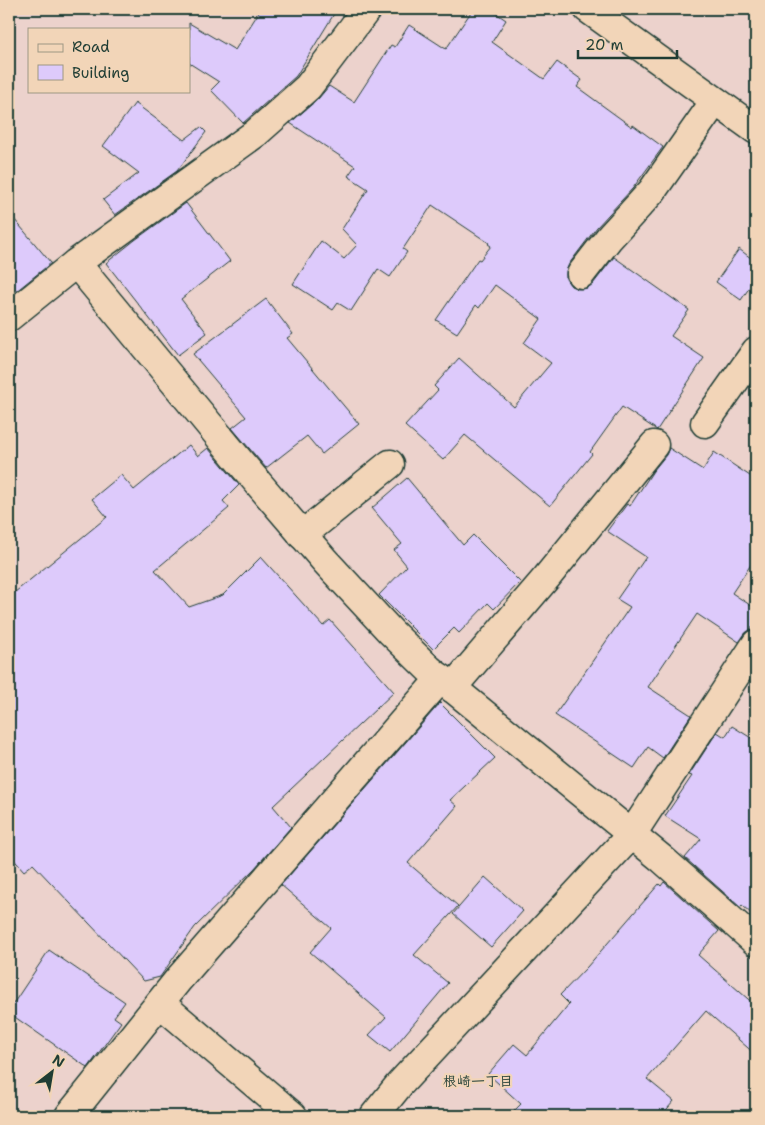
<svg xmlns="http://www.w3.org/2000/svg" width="765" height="1125" font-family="'Shantell Sans','Klee One',sans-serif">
<rect width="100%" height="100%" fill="#ecd2cc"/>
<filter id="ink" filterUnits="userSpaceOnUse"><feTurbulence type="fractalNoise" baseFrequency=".02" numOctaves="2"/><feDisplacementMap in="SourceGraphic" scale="10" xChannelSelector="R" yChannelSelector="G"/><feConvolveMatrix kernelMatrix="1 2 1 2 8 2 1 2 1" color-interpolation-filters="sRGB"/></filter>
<g filter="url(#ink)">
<!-- building -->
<g fill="#ddcafb" stroke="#1f3d34">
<polygon points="261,9 337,9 296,76 243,123 211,90 219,82 189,63 189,23 235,50"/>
<polygon points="473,9 490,9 506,20 492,42 544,79 557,62 582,80 577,87 632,127 633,125 663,147 633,188 597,227 569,264 566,271 566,279 571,286 578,289 587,288 593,284 614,257 689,310 671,336 704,358 657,430 622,407 590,452 592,454 550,506 465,435 443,460 405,426 438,390 434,386 459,358 514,407 551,363 524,343 541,319 495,285 479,308 476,305 457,333 436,320 478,259 480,260 491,246 488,244 489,243 432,205 403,249 407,252 390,277 378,269 351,311 338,303 333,310 293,284 321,241 344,259 357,245 342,229 368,189 348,176 355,166 290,123 318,99 329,86 354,102 391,45 395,47 409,25 446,49"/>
<polygon points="135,103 184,140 201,127 206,132 177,171 115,215 103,200 139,173 103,146"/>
<polygon points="186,203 230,261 181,299 207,333 178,355 106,263 135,240"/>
<polygon points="9,213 51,263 9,297"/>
<polygon points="739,249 756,262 756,278 741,300 716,282"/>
<polygon points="266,299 293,334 287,338 359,424 322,454 307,436 266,468 232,428 246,417 193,354"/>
<polygon points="189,445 198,456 208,448 239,485 223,501 229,508 155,570 189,607 223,595 261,557 323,626 330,620 394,692 273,806 291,827 254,869 195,927 160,977 144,981 33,864 24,871 9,854 9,597 107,517 92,499 121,475 134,490"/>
<polygon points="669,448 703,470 714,452 756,480 756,557 732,593 756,609 756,623 739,642 697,614 648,687 691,715 663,758 648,747 634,768 555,715 630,607 617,599 646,557 607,531 627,504 630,506 653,471 666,455"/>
<polygon points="407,478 463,545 473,535 520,582 494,609 488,603 459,633 454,628 433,649 379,595 407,566 394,550 402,544 372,508"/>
<polygon points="440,703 495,758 450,800 457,806 408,863 458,906 414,955 448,983 390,1052 369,1035 386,1017 310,952 331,928 281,885"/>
<polygon points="732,726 756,741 756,918 742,905 740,907 685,858 701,839 665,816 692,776 689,775 717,732 725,737"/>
<polygon points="485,877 523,911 491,947 453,914"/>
<polygon points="664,882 719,931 698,955 756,1006 756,1055 706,1011 647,1079 674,1101 661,1116 509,1116 521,1104 488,1074 514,1044 527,1055 569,1004 560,995 587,967 659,884 661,886"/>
<polygon points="49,950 125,1002 114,1017 121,1022 88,1068 9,1013 9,1010"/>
</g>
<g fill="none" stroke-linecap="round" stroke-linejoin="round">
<!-- minor casing -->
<g stroke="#1f3d34" stroke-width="31">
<g id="minor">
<polyline points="76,263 241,463 325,561 391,632 429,669 662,859 756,942"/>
<polyline points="581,274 609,238 652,191 715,101"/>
<polyline points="9,317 76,263 256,133 308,87 367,9"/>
<polyline points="705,423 756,351"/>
<polyline points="302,535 390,464"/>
<polyline points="452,688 547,577 654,445"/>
<polyline points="160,1003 293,1116"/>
<polyline points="69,1116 178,980 441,678"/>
<polyline points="374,1116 399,1085 632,834 756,644"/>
</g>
</g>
<!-- major casing -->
<g stroke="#1f3d34" stroke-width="31">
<polyline id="major" points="588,9 756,130"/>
</g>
<!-- minor -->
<use href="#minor" stroke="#f2d5b8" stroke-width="28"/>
<!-- major -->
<use href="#major" stroke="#f2d5b8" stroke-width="28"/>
</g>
</g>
<g text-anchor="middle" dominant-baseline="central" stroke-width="4.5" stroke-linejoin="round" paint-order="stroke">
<!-- neighbourhood labels -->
<g font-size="14" font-weight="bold" fill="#1f3d34" stroke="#f2d5b8">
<text x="478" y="1081">根崎一丁目</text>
</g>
</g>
<!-- margin -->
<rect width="765" height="1125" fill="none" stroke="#f2d5b8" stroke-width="30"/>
<rect x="15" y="15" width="735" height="1095" fill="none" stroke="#1f3d34" stroke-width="2" filter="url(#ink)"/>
<!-- legend -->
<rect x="28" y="28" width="162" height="65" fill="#f2d5b8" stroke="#9e9883"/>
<rect x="38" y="44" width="25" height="8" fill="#f2d5b8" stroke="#9e9883"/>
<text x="72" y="52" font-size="15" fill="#1f3d34">Road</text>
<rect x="38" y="65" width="25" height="15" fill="#ddcafb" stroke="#9e9883"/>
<text x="72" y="78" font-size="15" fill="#1f3d34">Building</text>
<!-- north arrow -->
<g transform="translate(52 1072) rotate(31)" stroke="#f2d5b8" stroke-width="4" paint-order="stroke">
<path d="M0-4L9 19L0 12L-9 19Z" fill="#1f3d34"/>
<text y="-8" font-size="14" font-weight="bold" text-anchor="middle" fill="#1f3d34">N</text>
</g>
<!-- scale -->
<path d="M578 50v8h99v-8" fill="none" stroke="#1f3d34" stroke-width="2.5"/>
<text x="585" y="50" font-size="15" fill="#1f3d34" stroke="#f2d5b8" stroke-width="4" paint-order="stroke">20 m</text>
</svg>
